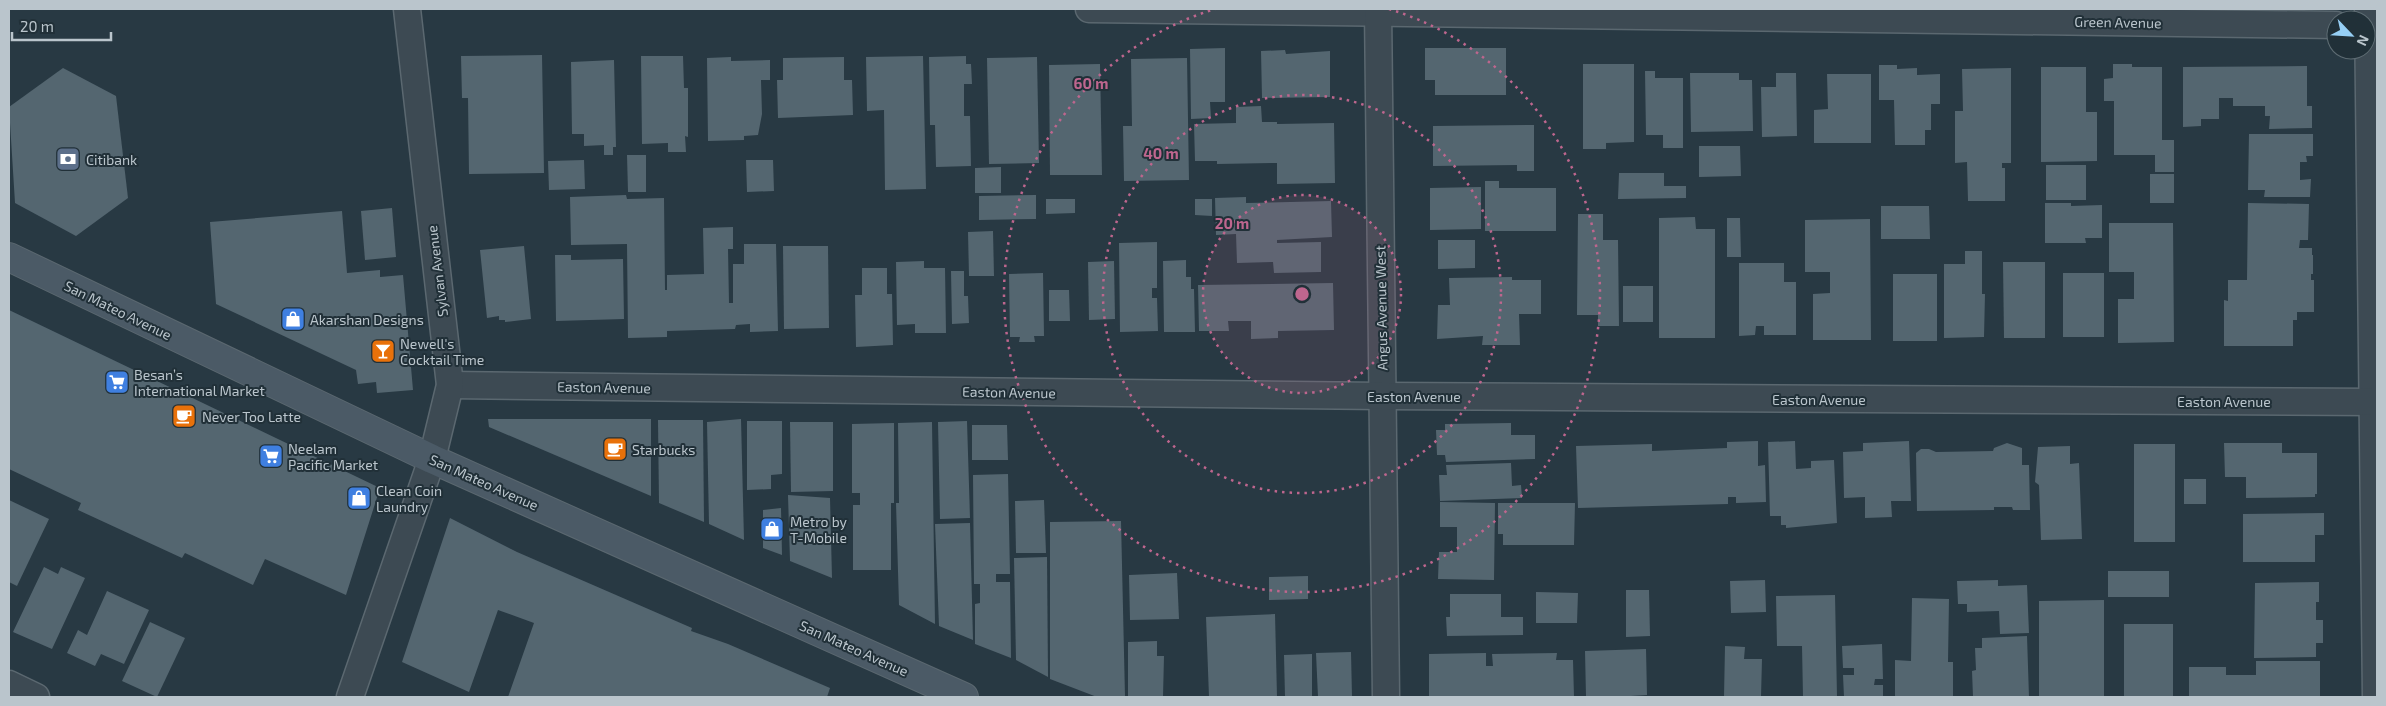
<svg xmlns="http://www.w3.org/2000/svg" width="2386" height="706" font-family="'Exo 2',sans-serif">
<rect width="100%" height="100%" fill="#283943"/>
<!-- building -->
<g fill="#546670">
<polygon points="1225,48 1225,102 1210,102 1211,118 1191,119 1190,49"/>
<polygon points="1425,48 1506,48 1506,95 1435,95 1435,80 1425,80"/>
<polygon points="1285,50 1286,54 1330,51 1330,97 1262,98 1261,51"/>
<polygon points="542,55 544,173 469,174 468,98 462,98 461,56"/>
<polygon points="641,56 683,56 684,88 688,88 688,137 685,136 686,152 668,152 668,143 642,144"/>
<polygon points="923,56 926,189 885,190 884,110 867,111 866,57"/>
<polygon points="966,56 966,64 971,64 972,84 964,84 964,116 970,116 971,166 936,167 935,125 930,125 929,57"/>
<polygon points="731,57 731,61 770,60 770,80 761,80 762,114 758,135 744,136 744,140 708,141 707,58"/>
<polygon points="844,57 844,80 852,80 853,115 778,118 777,80 783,80 783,58"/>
<polygon points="1037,57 1039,163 989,164 987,58"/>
<polygon points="1187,58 1189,180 1124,181 1123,126 1132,126 1131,59"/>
<polygon points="614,60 616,147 613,147 613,155 604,155 604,145 584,146 584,134 572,134 571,62"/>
<polygon points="1100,64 1102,175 1050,175 1049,65"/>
<polygon points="1583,64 1634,64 1634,142 1606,143 1606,149 1583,149"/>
<polygon points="2113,64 2132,64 2132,67 2162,67 2162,140 2174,140 2174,172 2155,172 2155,155 2114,155 2114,101 2104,101 2104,79 2113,78"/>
<polygon points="1879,65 1897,65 1897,69 1917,68 1917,75 1940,74 1940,104 1931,104 1931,130 1925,130 1925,145 1895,145 1894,100 1879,100"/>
<polygon points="2307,66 2307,106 2312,106 2312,128 2269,129 2270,116 2265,116 2265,106 2233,106 2233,98 2219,98 2219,119 2201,119 2201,126 2183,127 2183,67"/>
<polygon points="2041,67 2086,67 2086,112 2097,112 2097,161 2041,162"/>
<polygon points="63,68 116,96 128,198 76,236 15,203 9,107"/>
<polygon points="2011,68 2011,163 2002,163 2002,168 2005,168 2005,201 1968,201 1967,162 1955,163 1955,111 1963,111 1962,69"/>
<polygon points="1645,71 1655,71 1655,78 1683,78 1683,148 1663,148 1663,135 1646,135"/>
<polygon points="1690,73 1739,73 1739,80 1752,80 1753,131 1691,132"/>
<polygon points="1776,73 1796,73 1797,136 1762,137 1761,87 1776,87"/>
<polygon points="1827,74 1871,74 1871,143 1814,143 1814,110 1828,109"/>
<polygon points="1261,106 1262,122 1277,122 1277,124 1334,123 1335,183 1277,184 1277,163 1217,164 1217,161 1195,161 1194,124 1236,123 1236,107"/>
<polygon points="1534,125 1534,171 1517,171 1517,165 1433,166 1433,126"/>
<polygon points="2249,134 2313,134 2313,156 2306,156 2307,162 2300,162 2300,180 2311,179 2310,197 2264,197 2265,190 2248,190"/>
<polygon points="1699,146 1740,146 1741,176 1699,177"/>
<polygon points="627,155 646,155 646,192 628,192"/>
<polygon points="584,160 585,189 549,190 548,161"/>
<polygon points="746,160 773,160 774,191 747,192"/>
<rect x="2046" y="165" width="40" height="35"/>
<polygon points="1001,167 1001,193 975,193 975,168"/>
<polygon points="1619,173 1664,173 1664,186 1686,186 1686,198 1618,199"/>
<rect x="2150" y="174" width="24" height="29"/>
<polygon points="1485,181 1499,181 1499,188 1556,188 1556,231 1485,231"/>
<polygon points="1481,187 1481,229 1430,230 1430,188"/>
<polygon points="626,195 627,199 664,198 665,290 667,290 667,275 704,274 703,228 733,227 733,249 728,249 729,303 733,303 733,264 744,264 744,244 776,244 778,331 750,332 750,324 736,325 735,329 667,331 667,337 628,338 627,244 571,245 570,197"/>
<polygon points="1036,195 1036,219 979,220 979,196"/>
<polygon points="1246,197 1246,203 1331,201 1332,237 1277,240 1277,243 1321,242 1321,272 1274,273 1273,262 1237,263 1236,234 1216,235 1215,198"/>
<polygon points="1046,199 1075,199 1075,213 1046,214"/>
<polygon points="1195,199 1212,199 1212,216 1195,215"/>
<polygon points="2045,203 2071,203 2071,206 2102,205 2102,238 2085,238 2086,243 2045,243"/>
<polygon points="2248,203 2309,204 2308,240 2300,240 2299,248 2312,248 2312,255 2313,255 2313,274 2311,274 2311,280 2314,280 2314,312 2297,312 2297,320 2293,320 2293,346 2224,346 2224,300 2228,301 2228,280 2247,280"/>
<polygon points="1881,206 1929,206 1930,239 1881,239"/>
<polygon points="392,208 396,257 365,260 361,211"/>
<polygon points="342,211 347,273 380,270 380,277 403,275 413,390 377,393 376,382 358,384 356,370 216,304 210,222"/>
<polygon points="1578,214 1603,214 1603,240 1618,240 1619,326 1598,326 1598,315 1577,315"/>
<polygon points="1695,217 1696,229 1715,229 1715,338 1659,338 1659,218"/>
<polygon points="1727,218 1740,218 1741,257 1727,257"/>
<polygon points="1870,219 1871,340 1813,340 1813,294 1830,293 1830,272 1805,272 1805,220"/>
<polygon points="2109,223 2173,223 2174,342 2118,343 2118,299 2134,299 2134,272 2109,272"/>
<polygon points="993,231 994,276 969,276 968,232"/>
<polygon points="1438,240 1475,240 1475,268 1438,269"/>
<polygon points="1157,242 1157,288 1152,288 1152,298 1157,298 1158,331 1120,332 1119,243"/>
<polygon points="524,246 531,319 505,322 505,320 499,320 499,316 487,318 480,250"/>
<polygon points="783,246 828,246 829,328 784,329"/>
<polygon points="1965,251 1982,251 1982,294 1985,294 1984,337 1944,338 1944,264 1965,264"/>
<polygon points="555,255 571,255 571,260 623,259 624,319 556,321"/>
<polygon points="1186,260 1186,277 1191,277 1191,289 1194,289 1195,332 1164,332 1163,261"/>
<polygon points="924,261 924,268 945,268 946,333 915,333 915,324 897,325 896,262"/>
<polygon points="1114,261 1115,319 1089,320 1088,262"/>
<polygon points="2003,262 2045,262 2045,338 2004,338"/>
<polygon points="1739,263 1784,263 1784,282 1796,282 1796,335 1764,335 1764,326 1756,326 1755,335 1739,336"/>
<polygon points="862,268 887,268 887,294 892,294 893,345 856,347 855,295 862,295"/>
<polygon points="951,271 964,271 964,296 968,296 969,323 952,324"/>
<polygon points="1043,273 1044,336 1034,336 1035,342 1019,342 1020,337 1010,337 1009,274"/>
<rect x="2063" y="273" width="41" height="64"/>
<rect x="1893" y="274" width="44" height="67"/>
<polygon points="1512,277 1512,280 1541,280 1541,314 1519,314 1520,345 1482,345 1483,336 1437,339 1438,305 1450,305 1449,278"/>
<polygon points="1333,283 1334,330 1278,331 1278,338 1251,339 1251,321 1228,321 1229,331 1199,331 1198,285"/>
<rect x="1623" y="286" width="30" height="36"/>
<polygon points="1049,290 1069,290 1070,321 1049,321"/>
<polygon points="9,310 380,488 346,595 265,559 253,585 185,553 182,558 78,510 81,503 9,469"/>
<polygon points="488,419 651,419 651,496 489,427"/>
<polygon points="741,419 744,540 709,524 707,422"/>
<polygon points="658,420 703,420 704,522 659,503"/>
<polygon points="747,421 782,421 782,474 771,475 771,489 747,490"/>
<polygon points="967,421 970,518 940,519 938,422"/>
<polygon points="790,422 833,422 833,491 791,492"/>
<polygon points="932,422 935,624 899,605 896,503 899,503 898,423"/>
<polygon points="894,423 894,503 891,503 891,570 853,570 853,505 860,505 860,493 852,493 852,424"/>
<polygon points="1511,423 1511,435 1535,435 1535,459 1446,462 1445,455 1437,455 1436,430 1445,430 1445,424"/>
<polygon points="972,425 1007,425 1008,460 972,460"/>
<polygon points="1758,441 1758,466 1765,465 1766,502 1736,503 1736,497 1728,497 1728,504 1578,508 1576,446 1652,444 1652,451 1727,448 1727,442"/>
<polygon points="1795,441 1796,469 1811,468 1811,461 1834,460 1837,523 1786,528 1786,525 1781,525 1781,516 1770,516 1768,442"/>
<polygon points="1909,441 1911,501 1891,501 1892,517 1865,518 1865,497 1844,498 1843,452 1863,451 1863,443"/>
<polygon points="2007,443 2022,448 2022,465 2029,465 2030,510 2013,510 2012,507 1994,507 1994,510 1917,511 1916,453 1921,449 1929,449 1936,452 1993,451 1994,448"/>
<polygon points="2224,443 2282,443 2282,453 2317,453 2317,494 2315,494 2315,497 2246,498 2246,477 2225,477"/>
<rect x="2134" y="444" width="41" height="98"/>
<polygon points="2070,446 2070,464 2079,463 2082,539 2041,540 2039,485 2035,482 2038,447"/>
<polygon points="1511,463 1512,486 1521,485 1522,498 1440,501 1439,475 1447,475 1446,465"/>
<polygon points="1008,474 1010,574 996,574 996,582 1010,582 1011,658 975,644 975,604 980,603 980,584 974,584 973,475"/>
<rect x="2184" y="479" width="22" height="25"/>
<polygon points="788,495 830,498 832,578 790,561"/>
<polygon points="9,500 49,519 17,586 9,582"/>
<polygon points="1044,500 1046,553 1016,553 1015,501"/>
<polygon points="1440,502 1495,503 1494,580 1438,579 1439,552 1457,552 1457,527 1440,527"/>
<polygon points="1498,503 1575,503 1574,545 1503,545 1503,534 1498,534"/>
<polygon points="781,508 782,555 763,548 763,510"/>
<polygon points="2324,513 2324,535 2315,535 2315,562 2243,562 2243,514"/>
<polygon points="450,518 517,552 692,628 691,631 728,644 830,688 827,697 508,697 534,623 498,610 469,692 402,662"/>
<polygon points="1121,521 1125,697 1097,697 1050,679 1050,522"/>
<polygon points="970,523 973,640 939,626 935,524"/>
<polygon points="1047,557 1048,677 1016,660 1014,558"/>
<polygon points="44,567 58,574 61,567 85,578 52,649 13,632"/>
<rect x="2108" y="571" width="61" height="26"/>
<polygon points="1177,573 1179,619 1130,620 1129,575"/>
<polygon points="1308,576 1308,599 1269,600 1269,577"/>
<polygon points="1765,580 1766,612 1731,613 1730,581"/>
<polygon points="1998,580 1998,586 2027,585 2029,633 2000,634 1999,611 1967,612 1967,604 1958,604 1957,581"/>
<polygon points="2319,582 2319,602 2316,602 2316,620 2323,620 2323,643 2316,643 2316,657 2254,658 2255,583"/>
<polygon points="1626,590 1649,590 1650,636 1626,637"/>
<polygon points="107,591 149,610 124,664 101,654 95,666 67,653 78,630 87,635"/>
<polygon points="1536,592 1578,593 1577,623 1536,623"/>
<polygon points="1450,594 1501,594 1501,617 1523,617 1523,635 1447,636 1446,617 1450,617"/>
<polygon points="1835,595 1837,697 1803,697 1802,646 1777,646 1776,596"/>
<polygon points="1912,598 1949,599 1948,662 1953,662 1953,697 1895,697 1895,660 1911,661"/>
<polygon points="2104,600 2104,697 2039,697 2039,601"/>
<polygon points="1275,614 1277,697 1209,697 1206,617"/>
<polygon points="150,622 185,638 157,697 122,681"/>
<rect x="2124" y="624" width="49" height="73"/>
<polygon points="2027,636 2029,697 1973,697 1972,671 1976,670 1975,648 1982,648 1982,638"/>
<polygon points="1157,641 1157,656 1164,656 1163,697 1128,697 1128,642"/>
<polygon points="1882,644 1883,679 1875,679 1874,685 1883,685 1883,697 1844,697 1843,675 1854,675 1854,668 1843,668 1842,646"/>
<polygon points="1725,646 1745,647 1744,659 1762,659 1761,697 1724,697"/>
<polygon points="1646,649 1647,695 1631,696 1631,697 1586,697 1585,651"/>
<polygon points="1351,652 1352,697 1318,697 1316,653"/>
<polygon points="1486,653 1486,666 1493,666 1492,654 1557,653 1556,660 1573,660 1574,697 1429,697 1429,654"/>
<polygon points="1312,654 1312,697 1285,697 1284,655"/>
<polygon points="2256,661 2320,661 2320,697 2189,697 2189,667 2226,667 2226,675 2256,675"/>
</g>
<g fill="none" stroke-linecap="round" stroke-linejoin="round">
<!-- street casing -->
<g stroke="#5b6870" stroke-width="29">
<g id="street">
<polyline points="1089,9 2336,25"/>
<polyline points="1378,9 1386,697"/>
<polyline points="2368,9 2376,697"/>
<polyline points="450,385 1382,396 2377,402"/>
<polyline points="9,684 36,697"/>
<polyline points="350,697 432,459 450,385 407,9"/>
</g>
</g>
<!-- secondary casing -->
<g stroke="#5b6870" stroke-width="30">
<polyline id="secondary" points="9,257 432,459 964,697"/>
</g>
<!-- street -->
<use href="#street" stroke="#3d4a53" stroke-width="26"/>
<!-- secondary -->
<use href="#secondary" stroke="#4b5a66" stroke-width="28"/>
</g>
<!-- distance rings -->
<circle cx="1302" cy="294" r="99" fill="#be668e" fill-opacity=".12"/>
<g fill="none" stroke="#be668e" stroke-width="2.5" stroke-dasharray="2.5 5">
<circle cx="1302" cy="294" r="99"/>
<circle cx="1302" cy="294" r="199"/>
<path d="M1389 9A298 298 0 1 1 1215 9"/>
</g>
<!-- icons -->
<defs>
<g id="bank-square" transform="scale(1.25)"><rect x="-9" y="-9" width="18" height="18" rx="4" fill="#5c6f8a" stroke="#213038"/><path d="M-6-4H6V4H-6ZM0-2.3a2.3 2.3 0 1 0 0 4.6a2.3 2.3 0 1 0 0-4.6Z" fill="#fff"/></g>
<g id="shop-square" transform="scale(1.25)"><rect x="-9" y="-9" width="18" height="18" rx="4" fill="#3f7fe0" stroke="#213038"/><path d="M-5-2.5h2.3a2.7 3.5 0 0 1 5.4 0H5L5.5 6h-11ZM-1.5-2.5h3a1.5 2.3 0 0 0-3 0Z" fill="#fff"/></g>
<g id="bar-square" transform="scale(1.25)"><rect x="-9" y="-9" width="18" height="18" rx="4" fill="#e8710a" stroke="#213038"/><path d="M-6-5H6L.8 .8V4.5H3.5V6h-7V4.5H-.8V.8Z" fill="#fff"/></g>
<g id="supermarket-square" transform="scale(1.25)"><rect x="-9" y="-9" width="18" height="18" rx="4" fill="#3f7fe0" stroke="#213038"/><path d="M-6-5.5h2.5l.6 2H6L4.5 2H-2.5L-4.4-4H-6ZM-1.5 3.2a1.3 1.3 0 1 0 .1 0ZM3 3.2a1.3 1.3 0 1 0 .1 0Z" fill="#fff"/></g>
<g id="cafe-square" transform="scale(1.25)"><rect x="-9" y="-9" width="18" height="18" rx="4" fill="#e8710a" stroke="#213038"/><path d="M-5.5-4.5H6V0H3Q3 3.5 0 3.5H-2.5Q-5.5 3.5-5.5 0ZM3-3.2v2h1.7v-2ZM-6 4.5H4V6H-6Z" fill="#fff"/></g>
</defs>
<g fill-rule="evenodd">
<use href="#bank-square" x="68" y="159"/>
<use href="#shop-square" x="293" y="319"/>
<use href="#bar-square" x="383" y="351"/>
<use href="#supermarket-square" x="117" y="382"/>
<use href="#cafe-square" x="184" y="416"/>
<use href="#cafe-square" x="615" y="449"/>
<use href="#supermarket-square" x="271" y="456"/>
<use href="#shop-square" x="359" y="498"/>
<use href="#shop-square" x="772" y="529"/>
</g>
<g text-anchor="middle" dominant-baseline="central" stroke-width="4" stroke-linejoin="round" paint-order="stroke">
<!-- street labels -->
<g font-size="14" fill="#bac5cc" stroke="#213038">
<text transform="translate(2118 22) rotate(1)">Green Avenue</text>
<text transform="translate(437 271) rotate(-97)">Sylvan Avenue</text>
<text transform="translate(1381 308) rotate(-91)">Angus Avenue West</text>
<text transform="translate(118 310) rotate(26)">San Mateo Avenue</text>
<text transform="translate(604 387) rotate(1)">Easton Avenue</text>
<text transform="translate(1009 392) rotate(1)">Easton Avenue</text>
<text x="1414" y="396">Easton Avenue</text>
<text x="1819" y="399">Easton Avenue</text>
<text x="2224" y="401">Easton Avenue</text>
<text transform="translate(484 482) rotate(24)">San Mateo Avenue</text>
<text transform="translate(854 648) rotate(24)">San Mateo Avenue</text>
</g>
<!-- poi labels -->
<g font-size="14" fill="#bac5cc" stroke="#213038" text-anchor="start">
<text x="86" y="159">Citibank</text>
<text x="310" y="319">Akarshan Designs</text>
<text x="400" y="343">Newell's<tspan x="400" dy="16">Cocktail Time</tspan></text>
<text x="134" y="374">Besan’s<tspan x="134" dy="16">International Market</tspan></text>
<text x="202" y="416">Never Too Latte</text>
<text x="288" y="448">Neelam<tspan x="288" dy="16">Pacific Market</tspan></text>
<text x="632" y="449">Starbucks</text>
<text x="376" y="490">Clean Coin<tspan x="376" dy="16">Laundry</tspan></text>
<text x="790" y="521">Metro by<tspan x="790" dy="16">T-Mobile</tspan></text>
</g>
</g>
<circle cx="1302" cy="294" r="8" fill="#be668e" stroke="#213038" stroke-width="2.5"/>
<g font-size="15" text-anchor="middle" font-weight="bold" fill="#be668e" stroke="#213038" stroke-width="4" stroke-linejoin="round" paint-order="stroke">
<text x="1091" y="89">60 m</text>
<text x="1161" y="159">40 m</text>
<text x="1232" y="229">20 m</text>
</g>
<!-- border -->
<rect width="2386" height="706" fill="none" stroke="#bac5cc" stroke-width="20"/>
<!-- north arrow -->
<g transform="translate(2351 35) rotate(115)"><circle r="24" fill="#213038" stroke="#5e6c73"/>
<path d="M0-4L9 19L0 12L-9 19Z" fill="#96cff5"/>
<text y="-8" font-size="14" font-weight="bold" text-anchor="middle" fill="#bac5cc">N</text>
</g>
<!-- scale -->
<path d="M12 32v8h99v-8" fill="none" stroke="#bac5cc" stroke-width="2.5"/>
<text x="20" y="32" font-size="15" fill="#bac5cc" stroke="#213038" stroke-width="4" paint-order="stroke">20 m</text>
</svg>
